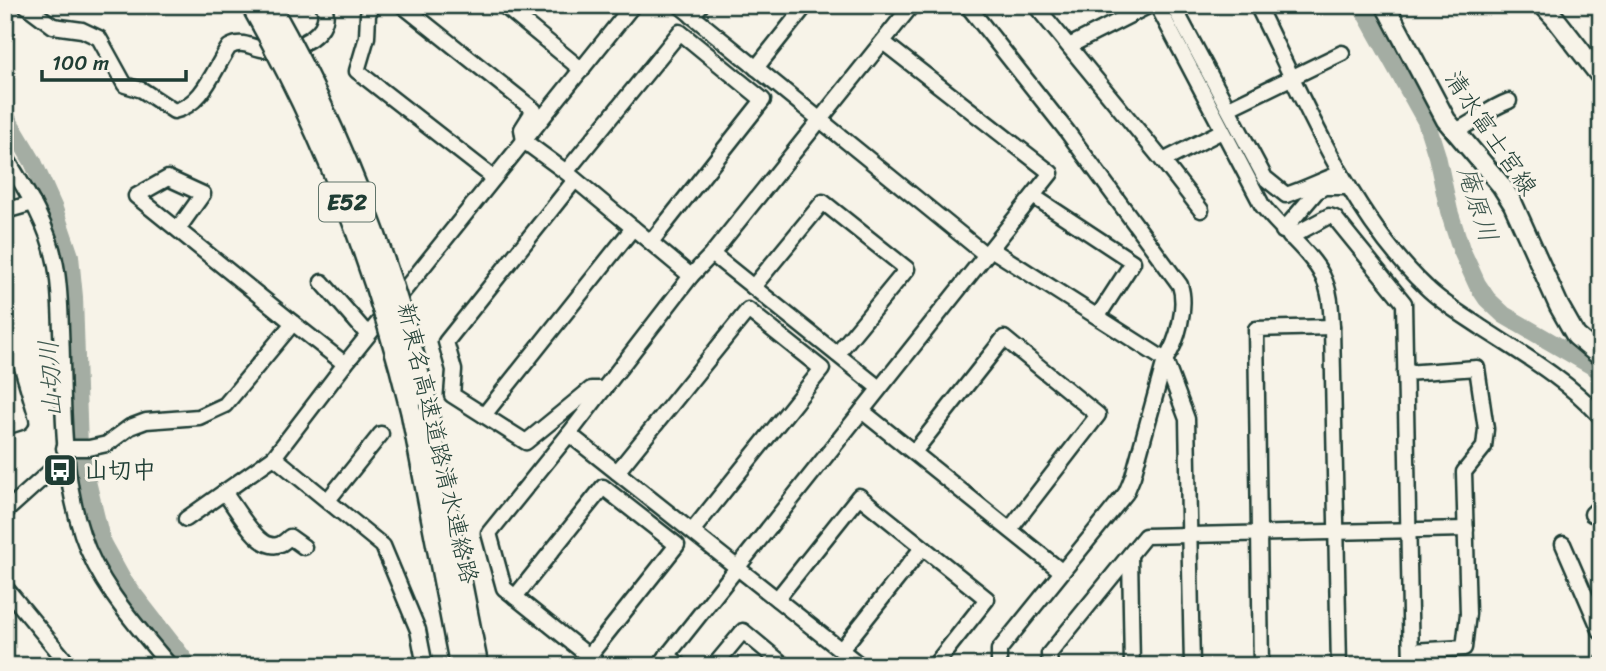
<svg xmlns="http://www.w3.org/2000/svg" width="1606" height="671" font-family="Sriracha,'Klee One',sans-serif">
<rect width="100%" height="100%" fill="#f7f3e8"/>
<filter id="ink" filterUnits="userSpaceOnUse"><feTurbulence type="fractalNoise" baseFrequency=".0143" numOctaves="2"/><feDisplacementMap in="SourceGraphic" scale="14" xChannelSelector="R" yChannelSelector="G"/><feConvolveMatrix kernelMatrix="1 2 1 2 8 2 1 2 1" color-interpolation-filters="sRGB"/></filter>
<g filter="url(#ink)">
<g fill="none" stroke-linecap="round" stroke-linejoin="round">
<!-- river -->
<g stroke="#a4ada3" stroke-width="18">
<polyline points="1361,5 1426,121 1437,156 1449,211 1461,249 1477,284 1487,299 1504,315 1601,371"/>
<polyline points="5,115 33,162 54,209 70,256 74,297 79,448 102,543 123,581 189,666"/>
</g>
<!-- minor casing -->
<g stroke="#1f3d34" stroke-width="19">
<g id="minor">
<path d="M25 5 53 26 82 30 99 38 125 85 142 90 174 111C203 105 214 69 229 47 242 40 248 46 261 49 281 54 311 44 322 27 326 20 327 12 323 5"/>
<polyline points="373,5 368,14 367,37 357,71 494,178"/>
<polyline points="402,5 534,110 522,129 524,141 566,172 691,276"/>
<polyline points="503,5 582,70"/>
<polyline points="679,5 986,255"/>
<path d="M967 5 1066 130 1180 285C1187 306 1178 342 1165 360L1133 476 1126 493 999 650V666"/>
<polyline points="1035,5 1163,161 1201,210"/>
<path d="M1157 5 1262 205C1279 228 1312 253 1323 277 1331 293 1331 310 1332 327L1339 666"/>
<path d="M1182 5 1175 9 1265 178 1286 195C1305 189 1322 180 1341 173"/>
<path d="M1257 5C1304 100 1349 214 1426 287 1442 303 1463 315 1482 328 1524 355 1567 380 1601 417"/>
<polyline points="692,16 701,5"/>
<polyline points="1069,46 1150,5"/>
<polyline points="756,68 806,5"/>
<polyline points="1229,108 1342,53"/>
<path d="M1455 131C1476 122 1487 109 1509 101"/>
<path d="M5 156C25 189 47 222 55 261 60 283 60 307 61 329 64 398 60 468 82 534 99 586 136 625 170 666"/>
<polyline points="1163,161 1222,131"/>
<polyline points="566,172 680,32 763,100 651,242"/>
<polyline points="575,180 446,342 454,370 452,395 526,442 591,389 604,389"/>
<polyline points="1033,196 1133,262 1098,316"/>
<polyline points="5,211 33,203"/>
<polyline points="178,229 203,194 168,178 136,196 293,323"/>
<polyline points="1283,231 1316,192 1324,187 1349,187"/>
<polyline points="1290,237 1329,216 1335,218 1404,303 1411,666"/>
<polyline points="991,249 1165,360 1187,419 1192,666"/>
<polyline points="712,254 879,388"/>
<polyline points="322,282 368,335"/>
<polyline points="753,287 823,202 907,269 837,354"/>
<polyline points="5,368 21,422 5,427"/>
<polyline points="1405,373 1477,368 1486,429 1484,447 1464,472 1468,614 1464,648 1411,651"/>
<polyline points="862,411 1061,571"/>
<polyline points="484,415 633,228"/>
<polyline points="569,434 861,666"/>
<polyline points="64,448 89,448 107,444 130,427 146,421 199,417 225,405 293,323 345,364"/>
<polyline points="914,452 1004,338 1098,415 1010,529"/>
<polyline points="274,457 383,546 418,630 425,666"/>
<polyline points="617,472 748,310 822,369 693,530"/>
<path d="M224 492C234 505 255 543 271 545 279 547 284 542 290 537L304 547"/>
<polyline points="328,500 381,434"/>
<polyline points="5,512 65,458"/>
<polyline points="1592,514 1601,505"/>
<polyline points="186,519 274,457 345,364 633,5"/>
<polyline points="1563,544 1601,632"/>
<polyline points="1130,555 1132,666"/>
<polyline points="5,587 70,666"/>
<polyline points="515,597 603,487 677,545 581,666"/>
<polyline points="777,599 859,496 987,599 934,666"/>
<polyline points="841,650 922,548"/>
<polyline points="667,655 681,666"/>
<polyline points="601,666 504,588 489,533 569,434 691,276 712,254 912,5"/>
<polyline points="659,666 1051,173 883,42"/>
<polyline points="714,666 743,631 785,666"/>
<polyline points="1050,666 1049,654 1145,536 1466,529"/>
<polyline points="1261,666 1256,329 1332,327"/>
<polyline points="1599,666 1601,663"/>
</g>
</g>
<!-- major casing -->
<g stroke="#1f3d34" stroke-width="23">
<g id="major">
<polyline points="1385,5 1446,120 1501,185 1513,204 1559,306 1576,336 1601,357"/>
<polyline points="1543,5 1555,18 1601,77"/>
</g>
</g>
<!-- highway casing -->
<g stroke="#1f3d34" stroke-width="24">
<g id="highway">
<polyline points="425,397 478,666"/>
<polyline points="411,412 460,666"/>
</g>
</g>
<!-- minor -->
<use href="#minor" stroke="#f7f3e8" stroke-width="14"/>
<!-- major -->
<use href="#major" stroke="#f7f3e8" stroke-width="18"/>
<!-- highway -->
<use href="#highway" stroke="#f7f3e8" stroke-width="19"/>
<!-- highway-bridge casing -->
<g stroke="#1f3d34" stroke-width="24" stroke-linecap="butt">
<g id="highway-bridge">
<path d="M251 5C325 135 376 267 411 412"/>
<path d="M270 5C340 129 390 259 425 397"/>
</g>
</g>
<!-- highway-bridge -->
<use href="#highway-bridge" stroke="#f7f3e8" stroke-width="19"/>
</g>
</g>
<!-- icons -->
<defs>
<g id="bus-square" transform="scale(1.75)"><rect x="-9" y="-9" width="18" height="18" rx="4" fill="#1f3d34" stroke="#f7f3e8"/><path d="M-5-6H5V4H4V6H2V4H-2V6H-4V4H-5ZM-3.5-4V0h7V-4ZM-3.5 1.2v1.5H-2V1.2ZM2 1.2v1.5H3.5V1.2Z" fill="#fff"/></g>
</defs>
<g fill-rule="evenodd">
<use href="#bus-square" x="60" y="470"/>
</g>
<g text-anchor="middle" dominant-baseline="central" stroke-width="6" stroke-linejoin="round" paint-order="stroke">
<!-- shield labels -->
<rect fill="#f7f3e8" stroke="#60746a" stroke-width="2" x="319" y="182.5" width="56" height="39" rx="5"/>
<g font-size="23" font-weight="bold" fill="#1f3d34">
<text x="347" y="202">E52</text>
</g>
<!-- street labels -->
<g font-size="24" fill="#1f3d34" stroke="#f7f3e8">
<text transform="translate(1491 133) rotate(56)">清水富士宮線</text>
<text transform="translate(438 443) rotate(77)">新東名高速道路清水連絡路</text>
</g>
<!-- poi labels -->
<g font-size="24" font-weight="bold" fill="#1f3d34" stroke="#f7f3e8" text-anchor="start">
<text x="84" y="470">山切中</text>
</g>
<!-- water labels -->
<g font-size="26" font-style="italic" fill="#405950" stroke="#f7f3e8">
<text transform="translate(1478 204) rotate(72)">庵原川</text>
<text transform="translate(50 379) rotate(-93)">山切川</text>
</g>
</g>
<!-- margin -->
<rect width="1606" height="671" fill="none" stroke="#f7f3e8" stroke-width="28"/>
<rect x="14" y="14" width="1578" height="643" fill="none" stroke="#1f3d34" stroke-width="2.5" filter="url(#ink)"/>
<!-- scale -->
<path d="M42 70v10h144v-10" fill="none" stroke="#1f3d34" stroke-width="3.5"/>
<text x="52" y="70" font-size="21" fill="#1f3d34" stroke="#f7f3e8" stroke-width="5" paint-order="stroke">100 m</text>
</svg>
